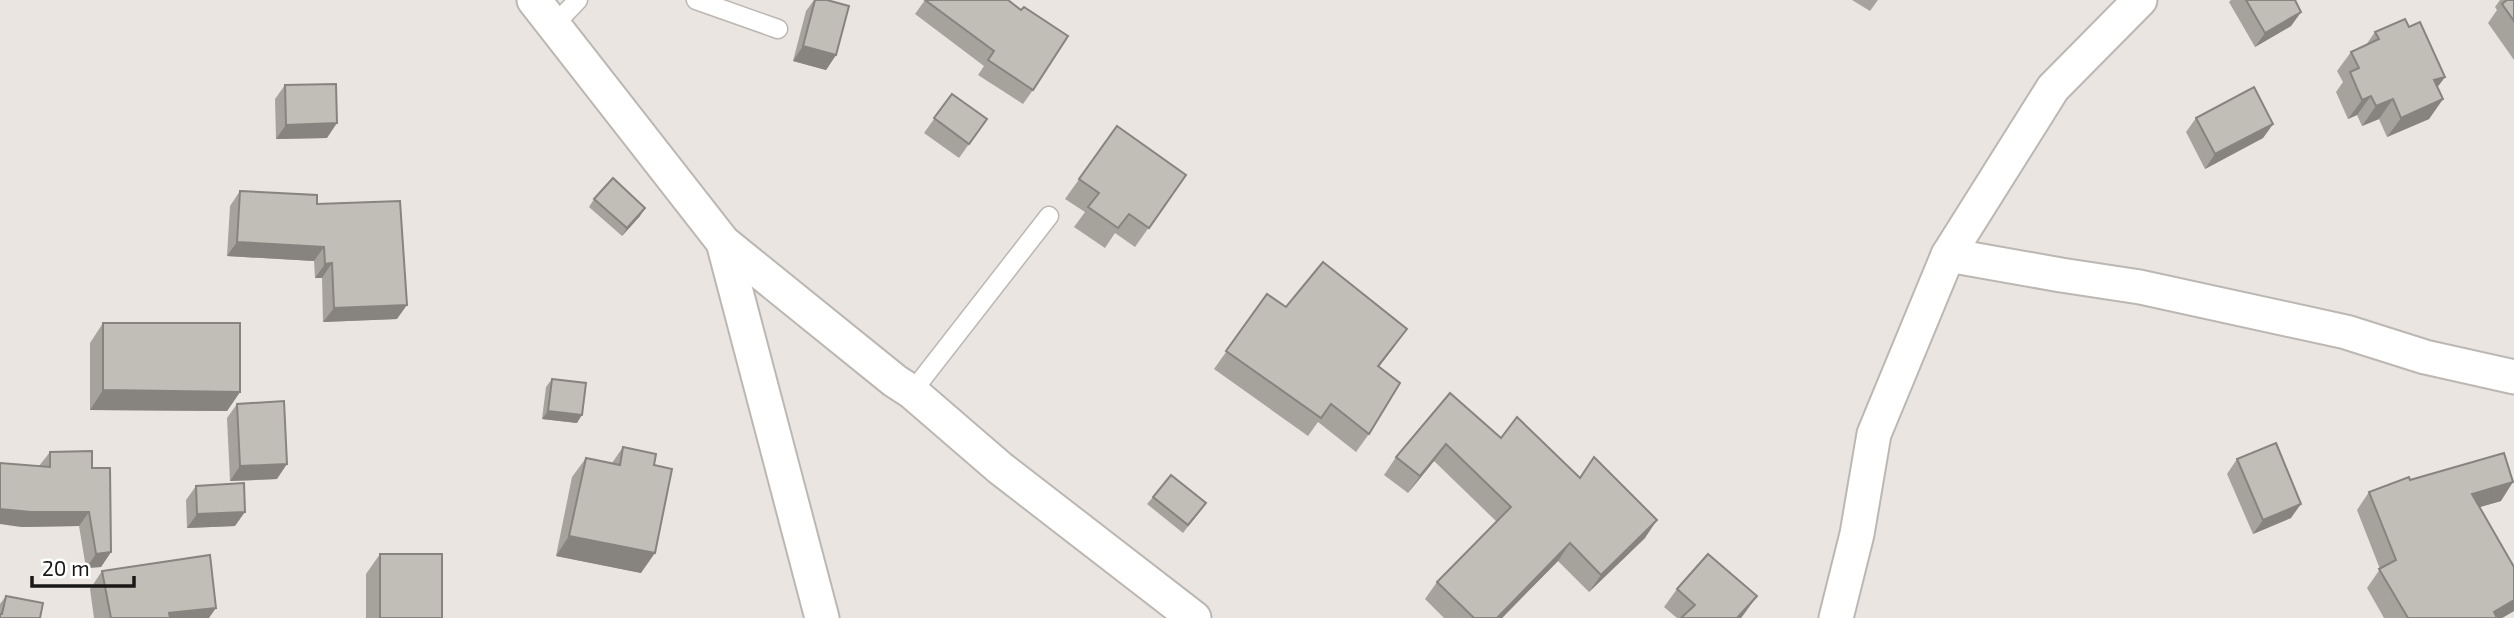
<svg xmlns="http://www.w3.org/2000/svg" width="2514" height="618" font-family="'Exo 2',sans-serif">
<rect width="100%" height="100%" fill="#eae5e0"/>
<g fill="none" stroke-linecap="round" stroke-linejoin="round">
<!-- lane casing -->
<g stroke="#bcb7b2" stroke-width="21">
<g id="lane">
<polyline points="696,0 778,29"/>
<polyline points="554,25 578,0"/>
<polyline points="912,392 1049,216"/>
</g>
</g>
<!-- street casing -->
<g stroke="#bcb7b2" stroke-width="37">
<g id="street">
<polyline points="534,0 723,242 895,381 912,392 1000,468 1194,618"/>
<polyline points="723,242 822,618"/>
<polyline points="1948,255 2061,275 2140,287 2346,332 2425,357 2514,377"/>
<polyline points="1836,618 1857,534 1874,434 1948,255 2053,88 2140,0"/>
</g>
</g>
<!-- lane -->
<use href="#lane" stroke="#fff" stroke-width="18"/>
<!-- street -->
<use href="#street" stroke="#fff" stroke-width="33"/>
</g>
<!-- wall -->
<g fill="#a6a39d">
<polygon points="814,0 827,0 836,55 826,70 793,61 806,11"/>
<polygon points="925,0 1008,0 1033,90 1023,104 978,75 984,66 915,14"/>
<polygon points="1852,0 1878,0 1870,11"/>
<polygon points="2231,0 2295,0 2301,12 2291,26 2255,47 2229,2"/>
<polygon points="2500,0 2514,0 2514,60 2488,23 2497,10 2495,7"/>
<polygon points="2409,27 2445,77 2437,87 2443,99 2429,119 2387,137 2379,119 2362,126 2357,115 2348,119 2336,92 2343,82 2337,71 2351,52 2366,45 2375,32"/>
<polygon points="285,85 327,138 276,139 275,99"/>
<polygon points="952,94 987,119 959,158 924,133"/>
<polygon points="2196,118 2273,124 2263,138 2205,169 2186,132"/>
<polygon points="1117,126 1186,175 1135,247 1115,233 1105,248 1074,227 1085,212 1065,199"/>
<polygon points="240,191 317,204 397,319 323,322 322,278 315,278 314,261 227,256 230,206"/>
<polygon points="594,199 640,216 622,236 589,207"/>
<polygon points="1267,294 1286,307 1394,347 1379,366 1369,434 1356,452 1318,422 1308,436 1214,369"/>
<polygon points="103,323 240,392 227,411 90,410 90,343"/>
<polygon points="552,379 577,423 542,419 546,387"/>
<polygon points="1450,393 1501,438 1579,478 1645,538 1589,592 1558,561 1502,618 1444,618 1425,599 1437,582 1497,522 1434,461 1408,493 1384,475 1396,457"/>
<polygon points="237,404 277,479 230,481 227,418"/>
<polygon points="623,447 654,465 641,573 556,556 572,477 586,458 612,463"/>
<polygon points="50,452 92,468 111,552 101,567 86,568 79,526 21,527 39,466"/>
<polygon points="2237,459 2291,518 2253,534 2227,474"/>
<polygon points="2410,480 2501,501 2479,507 2514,567 2514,611 2502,618 2384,618 2367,588 2380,569 2357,510 2369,492"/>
<polygon points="196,486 235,526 187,528 186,500"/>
<polygon points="1153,497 1200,511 1183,533 1147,504"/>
<polygon points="380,554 442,618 366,618 366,574"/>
<polygon points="102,571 209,618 94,618 90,589"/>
<polygon points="1677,589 1757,596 1741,618 1677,618 1664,607"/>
<polygon points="6,596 40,618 0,618 0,604"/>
</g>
<!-- shaded-wall -->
<g fill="#878480">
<polygon points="2301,12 2291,26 2255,47 2265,33"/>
<polygon points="803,46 836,55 826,70 793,61"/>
<polygon points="2445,77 2431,96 2434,80"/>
<polygon points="2371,96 2357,115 2348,119 2362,100"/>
<polygon points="2393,99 2379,119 2362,126 2376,106"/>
<polygon points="2443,99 2429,119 2387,137 2401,118"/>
<polygon points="337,123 327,138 276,139 286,125"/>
<polygon points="2273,124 2263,138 2205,169 2215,154"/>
<polygon points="645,208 640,216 622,236 627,228"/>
<polygon points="237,242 324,247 314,261 227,256"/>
<polygon points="332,263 322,278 315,278 325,264"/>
<polygon points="407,305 397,319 323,322 334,308"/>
<polygon points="1407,329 1394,347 1366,384 1378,366"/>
<polygon points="103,390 240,392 227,411 90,410"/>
<polygon points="548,411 582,415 577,423 542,419"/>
<polygon points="1446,444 1434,461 1408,493 1420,476"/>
<polygon points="287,464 277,479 230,481 240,466"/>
<polygon points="2513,482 2501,501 2460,513 2472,494"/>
<polygon points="2301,504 2291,518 2253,534 2263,520"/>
<polygon points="0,509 89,512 79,526 21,527 0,524"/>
<polygon points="245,512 235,526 187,528 197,514"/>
<polygon points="1657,520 1645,538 1589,592 1601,575"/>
<polygon points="569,536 655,553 641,573 556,556"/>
<polygon points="1570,543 1558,561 1502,618 1497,618"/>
<polygon points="111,552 101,567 86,568 96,554"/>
<polygon points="1757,596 1744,614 1741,618 1737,618"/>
<polygon points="2514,600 2514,611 2502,618 2490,618 2494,612"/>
<polygon points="216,608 209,618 166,618 169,613"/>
</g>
<!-- building -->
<g fill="#c1bdb7" stroke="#878480" stroke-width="2">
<polygon points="815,0 827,0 849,6 836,55 803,46"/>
<polygon points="925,0 1008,0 1021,10 1024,7 1068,36 1033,90 988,60 994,51"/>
<polygon points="2246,0 2295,0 2301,12 2265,33"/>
<polygon points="2507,0 2514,0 2514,21 2502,4"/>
<polygon points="2405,19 2409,27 2420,22 2445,77 2434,80 2443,99 2401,118 2393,99 2376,106 2371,96 2362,100 2350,72 2359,68 2351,52 2379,39 2375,32"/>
<polygon points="336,84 337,123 286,125 285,85"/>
<polygon points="2254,87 2273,124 2215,154 2196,118"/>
<polygon points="952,94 987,119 969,144 934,118"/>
<polygon points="1117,126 1186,175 1149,228 1129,214 1118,228 1088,207 1099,193 1079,179"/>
<polygon points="613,178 645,208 627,228 594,199"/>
<polygon points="240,191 317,195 317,204 400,201 407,305 334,308 332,263 325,264 324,247 237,242"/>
<polygon points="1323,262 1407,329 1378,366 1400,383 1369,434 1331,404 1321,418 1226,351 1267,294 1286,307"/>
<polygon points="103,323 240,323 240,392 103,390"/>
<polygon points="552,379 586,383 582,415 548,411"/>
<polygon points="1450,393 1501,438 1517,417 1580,478 1594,457 1657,520 1601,575 1570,543 1497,618 1474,618 1437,582 1511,507 1446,444 1420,476 1396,457"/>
<polygon points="284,401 287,464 240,466 237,404"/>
<polygon points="2276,443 2301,504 2263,520 2237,459"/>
<polygon points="623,447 656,454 654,465 672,469 655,553 569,536 586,458 620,465"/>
<polygon points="92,451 92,468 110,468 111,552 96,554 89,512 31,512 0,509 0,463 50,467 50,452"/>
<polygon points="2504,453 2513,482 2472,494 2514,567 2514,600 2494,612 2497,618 2408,618 2379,569 2396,560 2369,492 2409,477 2410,480"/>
<polygon points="1171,475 1206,503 1188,525 1153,497"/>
<polygon points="244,483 245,512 197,514 196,486"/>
<rect x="380" y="554" width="62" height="64"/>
<polygon points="1708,554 1757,596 1737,618 1681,618 1695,605 1677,589"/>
<polygon points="210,555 216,608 169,613 170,618 111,618 102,571"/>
<polygon points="6,596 43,603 40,618 0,618 0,614 2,614"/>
</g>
<!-- scale -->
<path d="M32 576v10h102v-10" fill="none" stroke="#191816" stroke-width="3.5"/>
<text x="42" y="576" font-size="21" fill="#191816" stroke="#ffffff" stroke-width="5" paint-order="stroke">20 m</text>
</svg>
